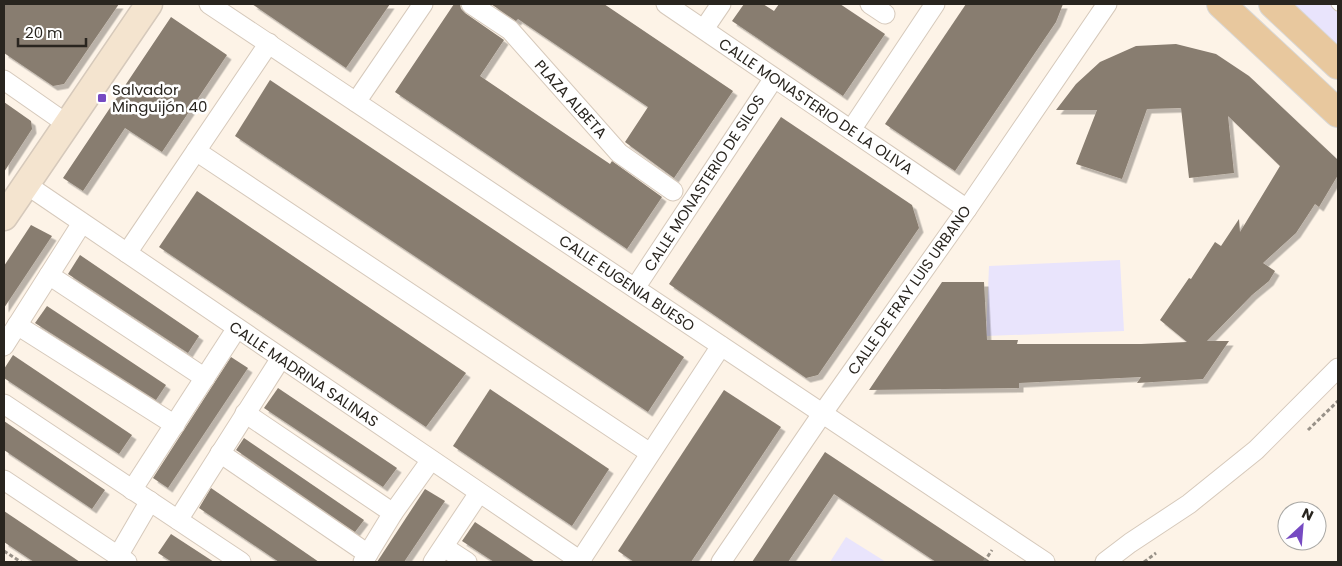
<svg xmlns="http://www.w3.org/2000/svg" width="1342" height="566" font-family="Poppins,sans-serif">
<defs>
<filter id="shadow"><feDropShadow dx="4.5" dy="4.5" stdDeviation="0" flood-color="#0004"/></filter>
</defs>
<rect width="100%" height="100%" fill="#fdf3e7"/>
<!-- green -->
<g fill="#e9e4fc">
<polygon points="1294,4 1338,4 1338,45"/>
<polygon points="1120,260 1124,331 986,336 989,266"/>
<polygon points="846,537 886,562 830,562"/>
</g>
<!-- building -->
<g fill="#887d70" filter="url(#shadow)">
<polygon points="4,4 119,4 64,84 53,86 4,53"/>
<polygon points="252,4 390,4 346,68"/>
<polygon points="454,4 460,4 461,9 465,13 504,40 480,76 610,164 612,161 662,197 627,249 395,92"/>
<polygon points="491,4 604,4 733,91 674,178 625,142 648,107 518,19 516,21"/>
<polygon points="744,4 763,4 774,11 779,4 840,4 885,34 843,96 732,21"/>
<polygon points="966,4 1063,4 1056,22 955,171 885,124"/>
<polygon points="171,17 227,55 162,152 125,128 83,191 63,178"/>
<polygon points="1176,44 1216,54 1249,76 1338,160 1338,175 1319,207 1315,204 1296,233 1263,263 1275,271 1269,281 1252,295 1207,341 1229,341 1203,379 1137,383 1141,377 1019,383 1019,388 869,390 942,282 984,282 987,340 1018,340 1017,344 1141,344 1187,342 1160,320 1189,278 1191,279 1215,242 1221,246 1239,219 1240,232 1280,166 1228,116 1234,173 1189,178 1181,108 1147,109 1122,179 1076,164 1097,110 1056,110 1076,84 1100,62 1136,46"/>
<polygon points="270,80 684,357 648,412 235,136"/>
<polygon points="4,102 31,121 32,129 4,172"/>
<polygon points="781,117 912,205 919,228 818,375 806,378 669,284"/>
<polygon points="197,191 466,373 426,427 159,247"/>
<polygon points="31,225 52,236 4,308 4,266"/>
<polygon points="80,255 199,336 188,353 68,274"/>
<polygon points="47,306 166,385 156,400 35,323"/>
<polygon points="13,355 132,435 119,454 4,378 4,369"/>
<polygon points="231,357 248,368 168,488 153,478"/>
<polygon points="278,388 397,468 383,487 264,408"/>
<polygon points="490,389 609,469 572,526 453,446"/>
<polygon points="724,390 781,427 691,562 634,562 618,551"/>
<polygon points="4,421 105,490 92,509 4,450"/>
<polygon points="244,438 364,520 355,532 236,450"/>
<polygon points="825,452 991,562 936,562 834,494 788,562 752,562"/>
<polygon points="211,488 319,562 279,562 199,508"/>
<polygon points="425,489 445,501 404,562 377,562"/>
<polygon points="4,511 80,562 34,562 4,542"/>
<polygon points="475,522 535,562 494,562 462,541"/>
<polygon points="171,534 214,562 172,562 158,553"/>
</g>
<g fill="none" stroke-linecap="round" stroke-linejoin="round">
<!-- lane casing -->
<g stroke="#d6c9bb" stroke-width="11">
<polyline id="lane" points="1336,4 1338,6"/>
</g>
<!-- street casing -->
<g stroke="#d6c9bb" stroke-width="21">
<g id="street">
<polyline points="209,4 1045,562"/>
<polyline points="471,4 510,30 619,153 673,191"/>
<polyline points="666,4 967,209"/>
<polyline points="870,4 885,14"/>
<polyline points="704,29 721,4"/>
<polyline points="4,80 67,124"/>
<polyline points="356,102 423,4"/>
<polyline points="851,130 935,4"/>
<polyline points="196,151 650,453"/>
<polyline points="27,185 582,562"/>
<polyline points="127,253 269,43"/>
<polyline points="49,275 205,378"/>
<polyline points="635,288 774,78"/>
<polyline points="17,325 175,425"/>
<polyline points="4,346 82,223"/>
<polyline points="4,404 241,562"/>
<polyline points="245,413 393,513"/>
<polyline points="220,453 368,554"/>
<polyline points="4,480 127,562"/>
<polyline points="132,490 237,328"/>
<polyline points="178,520 281,358"/>
<polyline points="444,547 467,562"/>
<polyline points="118,556 150,501"/>
<polyline points="580,561 721,346"/>
<polyline points="363,562 393,513 431,460"/>
<polyline points="433,562 479,493"/>
<polyline points="721,562 822,414 967,209 1107,4"/>
<polyline points="1105,562 1130,543 1189,504 1256,450 1338,368"/>
</g>
</g>
<!-- secondary casing -->
<g stroke="#d6c9bb" stroke-width="29">
<polyline id="secondary" points="4,217 149,4"/>
</g>
<!-- primary casing -->
<g stroke="#d8d8d7" stroke-width="30">
<g id="primary">
<polyline points="1221,4 1338,113"/>
<polyline points="1273,4 1338,65"/>
</g>
</g>
<!-- path -->
<g stroke="#989188" stroke-width="3" stroke-dasharray="4 2.5" stroke-linecap="butt">
<polyline points="1308,430 1338,401"/>
<polyline points="4,551 21,562"/>
<polyline points="984,562 992,550"/>
<polyline points="1144,562 1156,553"/>
</g>
<!-- lane -->
<use href="#lane" stroke="#fff" stroke-width="9"/>
<!-- street -->
<use href="#street" stroke="#fff" stroke-width="19"/>
<!-- secondary -->
<use href="#secondary" stroke="#f4e4cf" stroke-width="26"/>
<!-- primary -->
<use href="#primary" stroke="#e8c89e" stroke-width="28"/>
</g>
<!-- markers -->
<rect fill="#764ac2" stroke="#fff" stroke-width="2" x="97" y="93" width="10" height="10" rx="2.5"/>
<g text-anchor="middle" dominant-baseline="central" stroke-width="5" stroke-linejoin="round" paint-order="stroke">
<!-- poi labels -->
<g font-size="15" fill="#29251f" stroke="#fff" text-anchor="start">
<text x="112" y="89">Salvador<tspan x="112" dy="17">Minguijón 40</tspan></text>
</g>
<!-- street labels -->
<g font-size="15" fill="#29251f" stroke="#fff">
<text transform="translate(571 99) rotate(48)">PLAZA ALBETA</text>
<text transform="translate(816 106) rotate(34)">CALLE MONASTERIO DE LA OLIVA</text>
<text transform="translate(704 183) rotate(-57)">CALLE MONASTERIO DE SILOS</text>
<text transform="translate(627 283) rotate(34)">CALLE EUGENIA BUESO</text>
<text transform="translate(909 290) rotate(-55)">CALLE DE FRAY LUIS URBANO</text>
<text transform="translate(304 374) rotate(34)">CALLE MADRINA SALINAS</text>
</g>
</g>
<!-- border -->
<rect width="1342" height="566" fill="none" stroke="#29251f" stroke-width="10"/>
<!-- north arrow -->
<g transform="translate(1302 526) rotate(26)"><circle r="24" fill="#ffffff" stroke="#a9a8a5"/>
<path d="M0-4L9 19L0 12L-9 19Z" fill="#764ac2"/>
<text y="-8" font-size="14" font-weight="bold" text-anchor="middle" fill="#29251f">N</text>
</g>
<!-- scale -->
<path d="M18 38v8h68v-8" fill="none" stroke="#29251f" stroke-width="2.5"/>
<text x="25" y="38" font-size="15" fill="#29251f" stroke="#ffffff" stroke-width="4" paint-order="stroke">20 m</text>
</svg>
